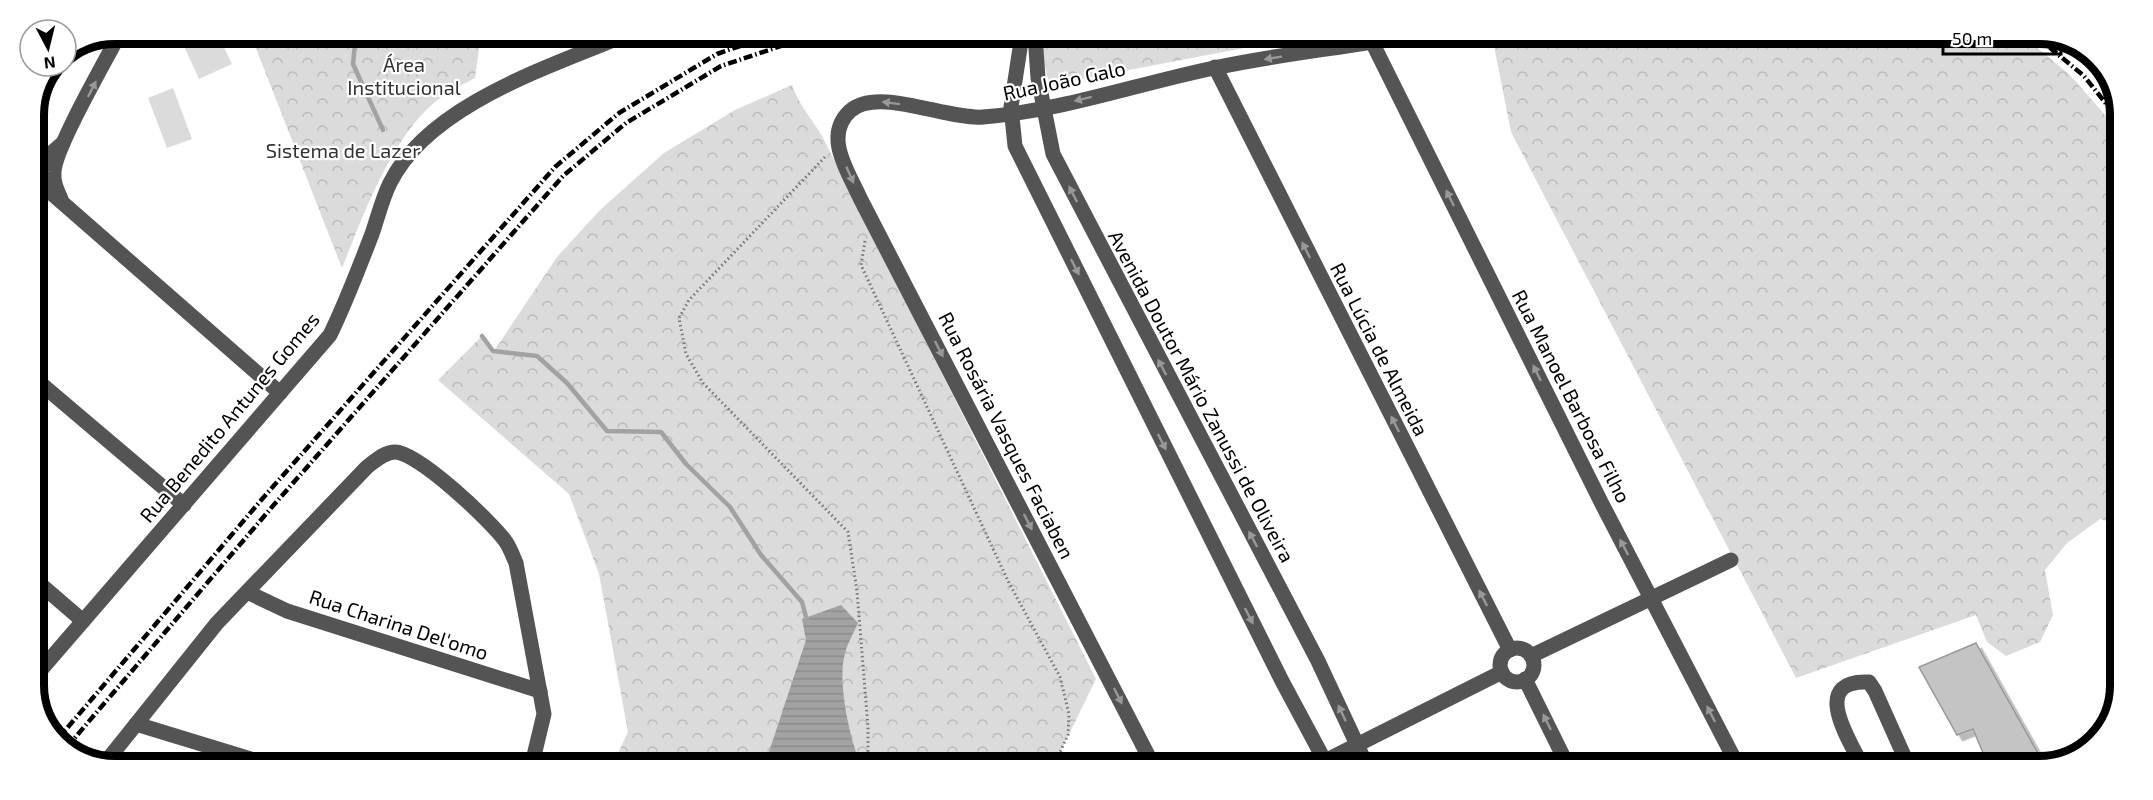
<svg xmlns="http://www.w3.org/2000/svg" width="2153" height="800" font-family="'Exo 2',sans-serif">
<defs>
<pattern id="forest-crowns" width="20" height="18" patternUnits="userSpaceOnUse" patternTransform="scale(1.5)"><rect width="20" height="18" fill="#dbdbdb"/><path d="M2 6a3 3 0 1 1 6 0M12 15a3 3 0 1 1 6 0" fill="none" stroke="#bababa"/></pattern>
<pattern id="water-rules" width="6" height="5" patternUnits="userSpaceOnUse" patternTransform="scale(1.5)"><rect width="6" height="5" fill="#a2a2a2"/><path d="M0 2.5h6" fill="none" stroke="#8a8a8a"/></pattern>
<filter id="shadow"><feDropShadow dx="5.5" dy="5.5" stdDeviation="0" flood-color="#0004"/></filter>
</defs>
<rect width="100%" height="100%" fill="#fff"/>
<!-- forest -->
<g fill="url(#forest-crowns)">
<path d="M250 33 481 34 475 78C462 85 447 92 435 102 391 138 363 216 342 268Z"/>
<polygon points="1042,35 1307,36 1050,85 1042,57"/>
<polygon points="1492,36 2024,37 2070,75 2120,132 2117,524 2100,519 2067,543 2045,570 2053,615 2040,642 2006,656 1987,642 1976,615 1796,678 1511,132"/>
<path d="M792 85C800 107 810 116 822 136L1096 679 1054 765 613 764 628 732 599 574 569 494 438 380 482 336 494 351 557 257 600 210 664 153 735 110Z"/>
</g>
<!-- pitch -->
<g fill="#dbdbdb">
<polygon points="178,33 217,33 232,64 199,79"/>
<polygon points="173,88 192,139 167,148 148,98"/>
</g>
<!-- water -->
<path fill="url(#water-rules)" d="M841 605 858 623C853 634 846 646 844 658 838 683 850 742 861 764H765L806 640 802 619Z"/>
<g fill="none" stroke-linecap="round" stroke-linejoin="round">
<!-- stream -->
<g stroke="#a2a2a2" stroke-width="4.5">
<polyline points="356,34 353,64 383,130"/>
<polyline points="482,336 493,351 537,356 567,383 607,431 661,432 686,464 730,507 761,555 802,602 807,621"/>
</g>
</g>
<!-- building -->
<polygon fill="#c4c4c4" stroke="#989898" stroke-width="1.5" filter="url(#shadow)" points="1976,643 2039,755 2013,767 1989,767 1973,729 1957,735 1919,667"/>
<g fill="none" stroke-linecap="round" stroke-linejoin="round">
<!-- path -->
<g stroke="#767676" stroke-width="3" stroke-dasharray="1.5 3" stroke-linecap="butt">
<polyline points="825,157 689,300 679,318 686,354 703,383 848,532 857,591 868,727 868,764"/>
<polyline points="865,241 861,265 1008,581 1060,677 1069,714 1068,735 1054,765"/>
</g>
<!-- minor -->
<g stroke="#545454" stroke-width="15">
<polyline points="1022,35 1011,107 1015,146 1282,681 1327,765"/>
<polyline points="1035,35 1038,78 1053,154 1318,661 1367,766"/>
<polyline points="1372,42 1601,502 1738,766"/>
<polyline points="1215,67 1510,650"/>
<polyline points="33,161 47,157 63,143"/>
<polyline points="33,177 280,393"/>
<path d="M61 199C57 190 53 182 54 172 55 148 106 60 120 33"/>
<polyline points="33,377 184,505"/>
<polyline points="33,578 83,621"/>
<polyline points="247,592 287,611 540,691"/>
<circle cx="1517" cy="665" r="17"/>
<polyline points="1531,656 1731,560"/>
<path d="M33 679 330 335C346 302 359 268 372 234 378 217 382 199 390 183 429 104 552 66 628 34"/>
<polyline points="1525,679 1568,766"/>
<polyline points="136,724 264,763"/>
<path d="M105 763 217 623 367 467C375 461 384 452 395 452 418 452 492 522 506 542 510 548 513 556 516 563L544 714 532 764"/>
<path d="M1153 765 860 198C848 171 823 136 850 111 878 86 947 120 983 117 1061 111 1137 84 1214 68 1278 54 1343 48 1408 36"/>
<polyline points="1317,765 1502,672"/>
<path d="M1863 767C1849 740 1809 679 1869 682L1875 691 1909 767"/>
</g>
<!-- rail -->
<g stroke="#000" stroke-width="4.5" stroke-dasharray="9 3 1.5 3" stroke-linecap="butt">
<polyline points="2037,37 2084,76 2120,121"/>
<polyline points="2056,37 2092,67 2115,96"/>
<polyline points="57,740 263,498 555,167 619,113 717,54 775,34"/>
<polyline points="67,747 272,507 563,176 626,123 721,66 814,35"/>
</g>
</g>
<!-- one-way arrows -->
<defs><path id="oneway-solid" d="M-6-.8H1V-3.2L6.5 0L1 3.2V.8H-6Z" transform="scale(1.5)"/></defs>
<g fill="#989898">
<use href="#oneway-solid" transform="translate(1273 58) rotate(171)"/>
<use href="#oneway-solid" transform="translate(92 89) rotate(-63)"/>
<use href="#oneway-solid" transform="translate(1083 99) rotate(166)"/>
<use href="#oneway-solid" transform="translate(891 103) rotate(-173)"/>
<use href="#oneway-solid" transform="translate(850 175) rotate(66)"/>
<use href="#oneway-solid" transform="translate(1073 194) rotate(-117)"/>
<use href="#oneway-solid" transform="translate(1450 198) rotate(-116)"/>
<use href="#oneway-solid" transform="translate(1306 250) rotate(-117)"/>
<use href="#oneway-solid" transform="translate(1075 267) rotate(63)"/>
<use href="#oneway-solid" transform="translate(939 349) rotate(63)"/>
<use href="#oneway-solid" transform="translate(1162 367) rotate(-118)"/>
<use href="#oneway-solid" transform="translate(1537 373) rotate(-116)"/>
<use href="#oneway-solid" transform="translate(1395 424) rotate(-117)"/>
<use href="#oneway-solid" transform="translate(1162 442) rotate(63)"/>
<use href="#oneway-solid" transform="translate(1028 522) rotate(63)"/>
<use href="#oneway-solid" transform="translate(1253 539) rotate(-118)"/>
<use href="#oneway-solid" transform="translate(1624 547) rotate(-118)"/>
<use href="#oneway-solid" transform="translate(1483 598) rotate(-117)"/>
<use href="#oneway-solid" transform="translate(1249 616) rotate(63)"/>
<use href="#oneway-solid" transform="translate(1118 696) rotate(63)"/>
<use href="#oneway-solid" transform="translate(1342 713) rotate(-115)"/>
<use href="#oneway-solid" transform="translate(1711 714) rotate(-117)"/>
<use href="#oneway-solid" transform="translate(1547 722) rotate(-116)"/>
</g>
<g text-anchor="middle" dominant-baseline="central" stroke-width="4.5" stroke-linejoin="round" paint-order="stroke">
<!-- park labels -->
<g font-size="20" fill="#323232" stroke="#fff">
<text x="404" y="64">Área<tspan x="404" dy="23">Institucional</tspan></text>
<text x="343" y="150">Sistema de Lazer</text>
</g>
<!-- street labels -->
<g font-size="20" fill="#000" stroke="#fff">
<text transform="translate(1064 80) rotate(-12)">Rua João Galo</text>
<text transform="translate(1380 349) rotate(63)">Rua Lúcia de Almeida</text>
<text transform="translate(1202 396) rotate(62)">Avenida Doutor Mário Zanussi de Oliveira</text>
<text transform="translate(1572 396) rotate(63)">Rua Manoel Barbosa Filho</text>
<text transform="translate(229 417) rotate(-50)">Rua Benedito Antunes Gomes</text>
<text transform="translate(1007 435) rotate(63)">Rua Rosária Vasques Faciaben</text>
<text transform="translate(399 624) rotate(18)">Rua Charina Del'omo</text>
</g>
</g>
<!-- crop -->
<path d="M0 0H2153V800H0ZM115 44H2039A71 71 0 0 1 2110 115V685A71 71 0 0 1 2039 756H115A71 71 0 0 1 44 685V115A71 71 0 0 1 115 44Z" fill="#fff" fill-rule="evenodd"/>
<path fill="none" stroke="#000" stroke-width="8" d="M115 44H2039A71 71 0 0 1 2110 115V685A71 71 0 0 1 2039 756H115A71 71 0 0 1 44 685V115A71 71 0 0 1 115 44Z"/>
<!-- north arrow -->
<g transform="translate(48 48) rotate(173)"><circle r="28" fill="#ffffff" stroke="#999999" stroke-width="1.5"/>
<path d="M0-4.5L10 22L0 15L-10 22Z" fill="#000000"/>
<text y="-9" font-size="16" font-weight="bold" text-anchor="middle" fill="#000000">N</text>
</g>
<!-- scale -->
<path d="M1943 45v9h118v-9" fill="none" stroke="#000000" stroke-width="3"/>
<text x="1952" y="45" font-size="18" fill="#000000" stroke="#ffffff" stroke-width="4.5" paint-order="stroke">50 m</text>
</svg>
